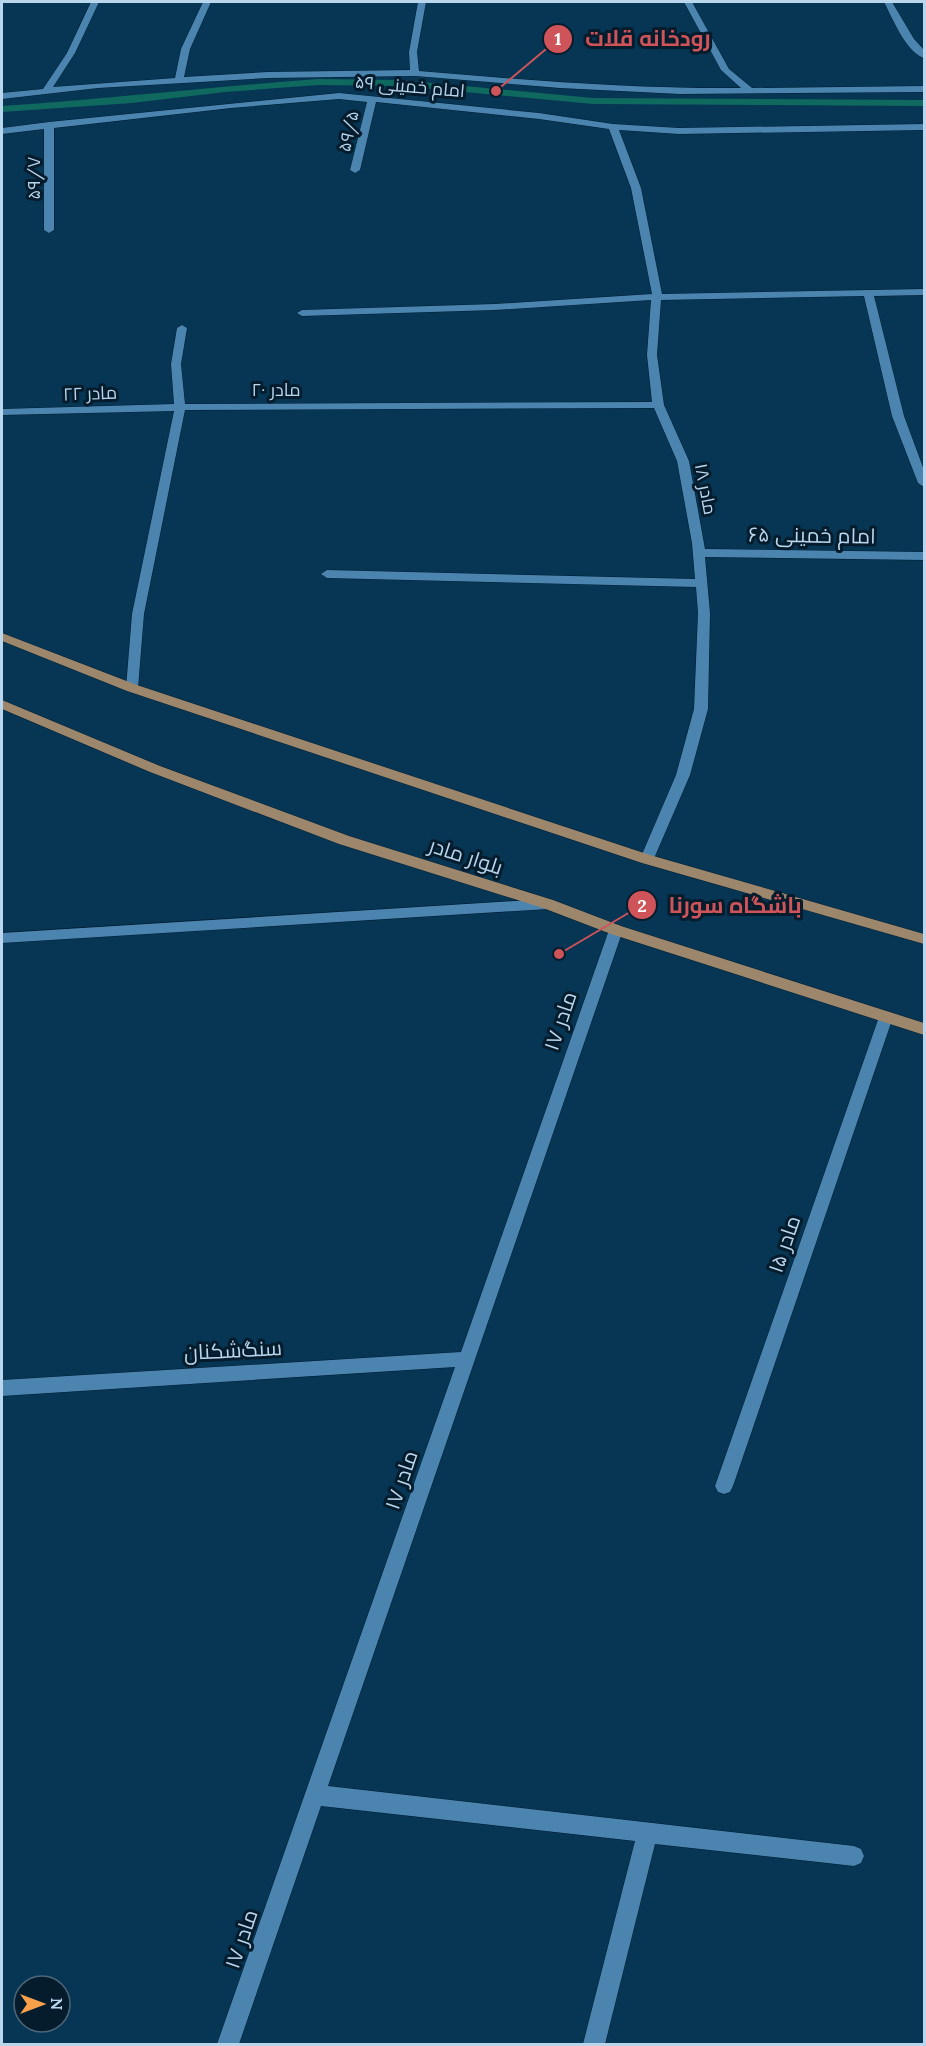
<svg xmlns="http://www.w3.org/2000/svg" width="926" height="2046" font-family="Lora,Cairo,serif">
<rect width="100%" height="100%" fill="#063654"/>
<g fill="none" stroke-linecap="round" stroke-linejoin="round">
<!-- stream -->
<path fill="#10695f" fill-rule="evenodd" d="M318 79 400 80 593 98 924 100V106L593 104 400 86 318 85 225 92 132 103 2 112V106C108 99 213 87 318 79Z"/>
<!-- minor casing -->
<g stroke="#001c31" stroke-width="1">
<g id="minor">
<path d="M91 2H99L75 53 53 87 175 78 181 49 203 2H211L190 49 184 77 268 72 410 70 409 52 418 2H426L417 52 419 71C527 80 634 89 741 88L721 70 684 2H692L729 69 752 88 924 86V92L680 94 560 88 415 76 268 78 98 88 2 99V93L43 89 67 53Z"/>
<path d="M884 2H892L914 39 924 50V58C905 51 893 19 884 2Z"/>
<polygon points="339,93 539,113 613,124 679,128 924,124 924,130 679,134 619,130 641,188 662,294 924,289 924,295 874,296 904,416 924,470 924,487 918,483 892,416 864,296 661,300 657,355 664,405 689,461 705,549 924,552 924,560 705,557 710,613 708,709 690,775 652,863 642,863 640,859 676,775 694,709 698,613 696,587 327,578 321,574 327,570 695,579 692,543 677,461 654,408 185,410 144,614 138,688 132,692 126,688 132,614 174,411 2,415 2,409 174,404 171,364 177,328 182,325 187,328 181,364 185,404 652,402 647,355 651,300 495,310 302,316 297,313 302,310 495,304 652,294 631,188 609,129 539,119 376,102 360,170 355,173 350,170 367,102 339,99 231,108 54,128 54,230 49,233 44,230 44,129 2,134 2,128 49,122"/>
<polygon points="548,899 555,904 548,909 2,943 2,933"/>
<polygon points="616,925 621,926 623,930 328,1786 854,1846 861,1849 864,1856 861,1863 854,1866 655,1844 605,2044 583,2044 635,1841 321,1806 239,2044 217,2044 455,1367 2,1396 2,1380 461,1352 609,930 611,926"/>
<polygon points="886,1011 891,1013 893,1017 733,1486 730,1492 724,1494 718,1492 715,1486 879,1017 881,1013"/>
</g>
</g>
<!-- major casing -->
<g stroke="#001c31" stroke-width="1">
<g id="major">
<polygon points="2,633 137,685 650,855 924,934 924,944 642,863 127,691 2,641"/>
<polygon points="2,700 160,766 349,836 553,900 621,926 924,1023 924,1035 611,934 543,908 339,844 150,772 2,709"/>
</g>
</g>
<!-- minor -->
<use href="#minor" fill="#4b84af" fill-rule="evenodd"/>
<!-- major -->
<use href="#major" fill="#9d876c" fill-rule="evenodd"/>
</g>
<g text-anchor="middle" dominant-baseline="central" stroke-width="6" stroke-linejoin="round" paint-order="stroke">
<!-- far-street labels -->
<g font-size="18" fill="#b9d6ed" stroke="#051c2d">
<text transform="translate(410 86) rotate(5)">امام خمینی ۵۹</text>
<text transform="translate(348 131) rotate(-77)">۵۹/۵</text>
<text transform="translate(33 178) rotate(-90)">۵۹/۷</text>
<text x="276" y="389">مادر ۲۰</text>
<text transform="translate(90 393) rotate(-2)">مادر ۲۲</text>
<text transform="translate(706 489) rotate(79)">مادر ۱۸</text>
</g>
<!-- street labels -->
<g font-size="21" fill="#b9d6ed" stroke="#051c2d">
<text transform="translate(812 535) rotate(1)">امام خمینی ۶۵</text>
<text transform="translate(466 856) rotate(18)">بلوار مادر</text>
<text transform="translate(560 1021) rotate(-71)">مادر ۱۷</text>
<text transform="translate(784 1244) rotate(-71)">مادر ۱۵</text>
<text transform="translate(233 1350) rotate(-3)">سنگ‌شکنان</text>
<text transform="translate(401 1480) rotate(-71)">مادر ۱۷</text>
<text transform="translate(241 1939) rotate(-71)">مادر ۱۷</text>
</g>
</g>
<!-- callouts -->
<path fill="none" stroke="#cf5459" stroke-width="2" d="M496 91L558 39M559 954L642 905"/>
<g fill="#cf5459" stroke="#051c2d" stroke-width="2">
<circle cx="496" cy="91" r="6"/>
<circle cx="559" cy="954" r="6"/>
<circle cx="558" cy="39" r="15"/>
<circle cx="642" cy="905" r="15"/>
</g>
<g font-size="18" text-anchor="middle" font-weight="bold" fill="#fff">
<text x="558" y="45">1</text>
<text x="642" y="912">2</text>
</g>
<g font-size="22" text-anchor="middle" font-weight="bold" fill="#cf5459" stroke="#051c2d" stroke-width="6" stroke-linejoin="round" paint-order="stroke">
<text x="648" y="46">رودخانه قلات</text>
<text x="735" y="913">باشگاه سورنا</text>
</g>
<!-- border -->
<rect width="926" height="2046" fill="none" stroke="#b9d6ed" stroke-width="6"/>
<!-- north arrow -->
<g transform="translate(42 2004) rotate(90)"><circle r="28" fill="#051c2d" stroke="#4d667a" stroke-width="1.5"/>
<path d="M0-4.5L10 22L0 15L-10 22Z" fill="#f8a14a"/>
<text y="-9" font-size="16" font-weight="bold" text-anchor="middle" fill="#b9d6ed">N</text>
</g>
</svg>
